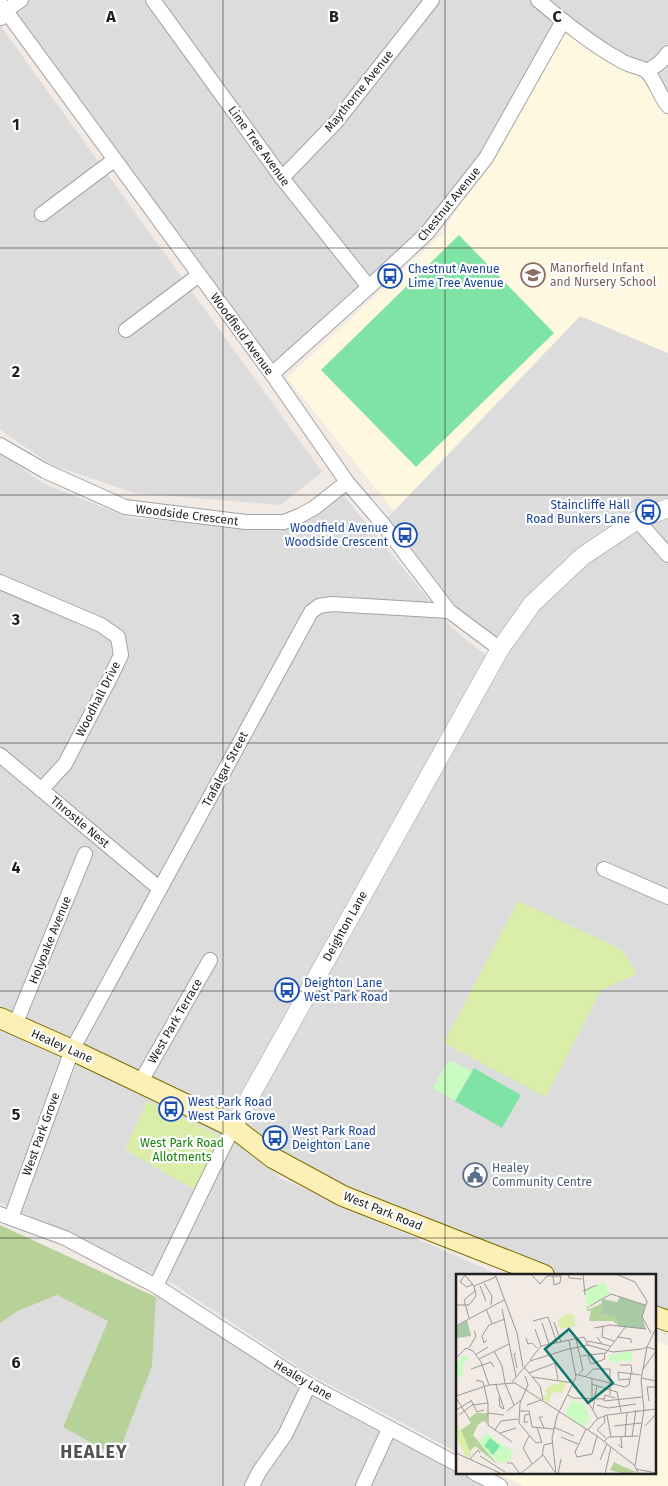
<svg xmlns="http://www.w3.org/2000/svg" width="668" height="1486" font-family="'Fira Sans',sans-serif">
<rect width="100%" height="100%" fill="#f1eae5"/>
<!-- residential -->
<g fill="#dddcdd">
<polygon points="21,0 668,0 668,106 486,158 427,233 272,374 5,11"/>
<polygon points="0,25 322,472 281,505 134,493 52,465 6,434 0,428"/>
<polygon points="580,315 668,353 668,1321 654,1316 654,1275 544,1275 343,1196 233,1127 500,649 449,611 382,523"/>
<polygon points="0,452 42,483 130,518 283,528 343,495 453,629 487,656 221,1131 280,1178 499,1275 457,1275 457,1452 311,1375 173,1284 73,1235 0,1203"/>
<polygon points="156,1286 309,1385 457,1464 457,1472 473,1472 500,1486 0,1486 0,1323 18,1311 57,1295 108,1321 63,1427 152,1366"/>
</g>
<!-- education -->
<g fill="#fff8e0">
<polygon points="563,21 646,71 668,106 668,353 580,316 394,511 287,378 442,234"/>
<polygon points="654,1340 668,1346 668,1486 523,1486 495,1472 654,1472"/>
</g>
<!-- grass -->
<g fill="#daeda9">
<polygon points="518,901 618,948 627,957 637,974 601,990 546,1097 444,1043"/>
<polygon points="147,1101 218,1135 220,1143 197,1191 125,1150"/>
</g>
<!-- forest -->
<polygon fill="#b6d298" points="0,1225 156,1297 152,1366 117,1457 63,1427 108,1321 57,1295 18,1311 0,1323"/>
<!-- park -->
<polygon fill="#cafcc1" points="453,1061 472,1072 455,1101 433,1088 446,1064"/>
<!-- pitch -->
<g fill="#80e3a6">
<polygon points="459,235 554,333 416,467 321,370"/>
<polygon points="474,1068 521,1095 502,1128 455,1101"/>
</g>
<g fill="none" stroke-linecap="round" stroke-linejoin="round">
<!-- minor casing -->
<g stroke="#a3a3a3" stroke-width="16">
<g id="minor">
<polyline points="153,0 282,178 369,287"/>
<path d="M538 0C563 21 591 44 620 60 627 65 637 66 645 70 654 76 660 97 668 106"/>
<polyline points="0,3 272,374 347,482 382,523 449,611 500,649"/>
<polyline points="1,18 5,11 21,0"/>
<path d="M646 71C656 66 662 62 668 53"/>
<polyline points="282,178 336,122 432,0"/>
<polyline points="42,214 114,160"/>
<polyline points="126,330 199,275"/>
<polyline points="272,374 369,287 427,233 486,158 563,21"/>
<polyline points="0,445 45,471 125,507 246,522 284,522 299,516 314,508 347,482"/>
<polyline points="637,520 668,555"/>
<polyline points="0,582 101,625 118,637 121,655 109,680 65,764 41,790"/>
<polyline points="0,755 160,889"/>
<polyline points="604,869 668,897"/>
<polyline points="15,1025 85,854"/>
<polyline points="140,1083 210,960"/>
<polyline points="0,1214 65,1238 156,1286 309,1385 457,1464"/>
<polyline points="11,1218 72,1050 311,612 319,606 332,604 449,611"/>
<polyline points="156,1286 233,1127"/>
<polyline points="473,1472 500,1486"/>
<polyline points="252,1486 259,1472 285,1435 309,1385"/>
<polyline points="363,1486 389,1429"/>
</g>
</g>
<!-- tertiary casing -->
<g stroke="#a3a3a3" stroke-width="19">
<polyline id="tertiary" points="233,1127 500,649 532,604 583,556 637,520 668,508"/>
</g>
<!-- secondary casing -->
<g stroke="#7d6d00" stroke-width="22">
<g id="secondary">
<polyline points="0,1018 72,1050 233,1127 273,1158 343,1196 544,1275"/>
<polyline points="654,1316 668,1321"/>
</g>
</g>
<!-- minor -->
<use href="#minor" stroke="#fff" stroke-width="14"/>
<!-- tertiary -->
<use href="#tertiary" stroke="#fff" stroke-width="18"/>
<!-- secondary -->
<use href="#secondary" stroke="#fcf0b7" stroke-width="20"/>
</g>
<!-- grid -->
<path fill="none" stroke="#1f1f1f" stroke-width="1" stroke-opacity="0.55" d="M223 0V1486M445 0V1486M0 248H668M0 495H668M0 743H668M0 991H668M0 1238H668"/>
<!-- icons -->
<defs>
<g id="school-ring" transform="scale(1.25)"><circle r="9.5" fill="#fff" stroke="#8d6e63" stroke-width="1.5"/><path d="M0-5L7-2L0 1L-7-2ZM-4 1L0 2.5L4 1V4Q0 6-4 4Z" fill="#8d6e63"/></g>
<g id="bus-ring" transform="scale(1.25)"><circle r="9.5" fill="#fff" stroke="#1a4fb4" stroke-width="1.5"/><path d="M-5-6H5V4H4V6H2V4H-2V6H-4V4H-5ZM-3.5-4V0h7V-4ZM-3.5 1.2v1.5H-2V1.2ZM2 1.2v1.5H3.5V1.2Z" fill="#1a4fb4"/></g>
<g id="civic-ring" transform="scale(1.25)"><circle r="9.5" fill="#fff" stroke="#5c6f8a" stroke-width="1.5"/><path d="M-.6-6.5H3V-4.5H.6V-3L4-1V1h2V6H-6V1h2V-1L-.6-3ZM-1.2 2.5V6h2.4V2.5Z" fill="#5c6f8a"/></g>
</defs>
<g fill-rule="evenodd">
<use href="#school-ring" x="533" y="275"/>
<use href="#bus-ring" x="390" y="276"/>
<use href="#bus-ring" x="648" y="512"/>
<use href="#bus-ring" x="405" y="535"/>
<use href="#bus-ring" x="287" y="990"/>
<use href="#bus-ring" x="171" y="1109"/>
<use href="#bus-ring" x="275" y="1138"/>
<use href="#civic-ring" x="475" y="1175"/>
</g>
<g text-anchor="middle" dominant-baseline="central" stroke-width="4.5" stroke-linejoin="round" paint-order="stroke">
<!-- street labels -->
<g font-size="12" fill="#1f1f1f" stroke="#fff">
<text transform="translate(359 91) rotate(-51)">Maythorne Avenue</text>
<text transform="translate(259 146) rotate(54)">Lime Tree Avenue</text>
<text transform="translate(449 204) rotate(-51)">Chestnut Avenue</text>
<text transform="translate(242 334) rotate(54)">Woodfield Avenue</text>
<text transform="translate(187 515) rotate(7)">Woodside Crescent</text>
<text transform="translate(98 699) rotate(-63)">Woodhall Drive</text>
<text transform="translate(225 769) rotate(-62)">Trafalgar Street</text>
<text transform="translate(80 822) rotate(40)">Throstle Nest</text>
<text transform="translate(345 926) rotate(-61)">Deighton Lane</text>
<text transform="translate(50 940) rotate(-68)">Holyoake Avenue</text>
<text transform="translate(175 1021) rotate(-60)">West Park Terrace</text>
<text transform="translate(62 1046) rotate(24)">Healey Lane</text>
<text transform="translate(41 1134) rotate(-70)">West Park Grove</text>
<text transform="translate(383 1211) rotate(22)">West Park Road</text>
<text transform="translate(303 1380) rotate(31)">Healey Lane</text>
</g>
<!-- education labels -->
<g font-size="12" fill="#785e54" stroke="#fff" text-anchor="start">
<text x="550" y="268">Manorfield Infant<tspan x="550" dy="14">and Nursery School</tspan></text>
</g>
<!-- transit labels -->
<g font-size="12" fill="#164399" stroke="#fff" text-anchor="start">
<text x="408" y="269">Chestnut Avenue<tspan x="408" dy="14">Lime Tree Avenue</tspan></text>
<text x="630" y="505" text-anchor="end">Staincliffe Hall<tspan x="630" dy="14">Road Bunkers Lane</tspan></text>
<text x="388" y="528" text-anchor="end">Woodfield Avenue<tspan x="388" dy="14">Woodside Crescent</tspan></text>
<text x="304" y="983">Deighton Lane<tspan x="304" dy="14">West Park Road</tspan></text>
<text x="188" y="1102">West Park Road<tspan x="188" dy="14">West Park Grove</tspan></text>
<text x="292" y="1131">West Park Road<tspan x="292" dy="14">Deighton Lane</tspan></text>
</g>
<!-- park labels -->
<g font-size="12" fill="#198407" stroke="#fff">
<text x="182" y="1143">West Park Road<tspan x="182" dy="14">Allotments</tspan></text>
</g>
<!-- service labels -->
<g font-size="12" fill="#4e5e75" stroke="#fff" text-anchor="start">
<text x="492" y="1168">Healey<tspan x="492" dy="14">Community Centre</tspan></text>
</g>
<!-- district labels -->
<g font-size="18" font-weight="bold" letter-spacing="1" fill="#525252" stroke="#fff">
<text x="94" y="1452">HEALEY</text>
</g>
</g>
<!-- overview -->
<g transform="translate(456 1274)">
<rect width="200" height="200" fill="#f1eae5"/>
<path d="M111 40H118L119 50 123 51 104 55 102 46ZM104 107 111 109 106 119 96 118 93 129 88 126 87 122 91 123 90 115 97 110 102 111ZM1 150 11 165 15 183H10L0 163Z" fill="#daeda9"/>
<path d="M146 29 145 41 160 42 161 51 157 47H133L135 37H131V33L134 32 132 36ZM20 139H32L31 149 27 147 22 151 17 161 42 191 19 172 14 177 5 156 15 149 12 145ZM158 188 168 193 181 198 168 200 154 196Z" fill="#b6d298"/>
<path d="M164 23 189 31 186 43 190 55 162 52 159 42 145 41 146 25 161 28ZM11 46 15 62 0 64V53Z" fill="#a8cba5"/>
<path d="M148 8 154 19 131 33 128 16ZM176 77V87H163L160 91 159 87 153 86V81ZM8 80 12 84 6 93 8 97 4 104 0 102V91ZM116 126 128 130 134 145 127 153 109 140ZM30 159 57 178 53 187 43 189 30 177 23 168Z" fill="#cafcc1"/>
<path d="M34 164 44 172 37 181 33 177 36 172 33 176 28 172Z" fill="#80e3a6"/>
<path fill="none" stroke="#9d9996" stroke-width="1" d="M39 0 61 59 67 93M75 0 84 10 91 2H105M112 0 113 4 126 5M127 0 129 21M160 0 179 8 191 27M9 1 4 8 11 13 17 10M97 2 98 11 104 9 105 1M28 9 36 22 35 31M18 12 40 3M24 12 30 27M127 17 141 11M191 27 186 43 195 59M0 31H13L20 22 18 12 8 0M134 32 155 20 189 31M30 35 36 49M46 35 60 103M13 44 8 26 20 16M77 47 92 43 101 69M98 48 105 68M86 49 93 70M0 52 48 26M147 52 146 63 158 67M138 54 154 51 190 55M79 55 85 72M141 63 146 70 154 72M162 63 175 65V69M70 64 72 70 76 69 81 74M120 65 127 96 123 100M31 66 28 69 26 62 33 51 49 45M131 67 146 70M13 74 20 62 18 57M38 77 46 92 49 109M60 79 58 80 61 94M19 81 32 73M125 82 150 79 170 52M132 82 135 90 149 85 148 80M0 84 10 74 17 77 25 88 33 111M23 85 53 70M74 86 85 72 128 63 132 71M164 91H175L176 100M68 93 84 112 87 126M15 95 35 88 38 93M187 95 200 77M73 99 99 89 102 106M119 100 169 113 173 111 175 99M69 102 72 111 64 129 63 149 80 169 85 168M130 102 137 95H154V121M76 103 118 109M185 104 200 107M174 105 163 106 162 98 185 101M20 106 27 108 32 129V151L56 168M56 108 74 87 109 76 132 71 157 78 186 75 191 73 200 54M49 109 58 131M135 110 161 118 165 138M40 111 48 135 44 133 43 123M112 121 117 124 148 125M0 122 33 111 59 109 141 162 178 191 183 200M0 124 13 144M159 124 149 121 148 127 186 123M136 125V104M15 126 21 138 28 136M131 126 142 145M193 127 191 113H200M74 130 71 131 85 126M141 131 152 134 180 130M137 135 141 111M0 136 15 127M51 137 65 126M64 137H73L76 153 98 155M32 139 48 141M3 141 16 131 32 129M151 141 155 163M148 142 149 148 141 156 150 164M87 143H83L88 154M72 148H68L69 141 74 140M158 152 185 149M189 152 200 140M81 153 86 169M98 153 118 162M130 155 119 178 121 183 136 180 141 162M39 156 45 147 62 145M132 156 141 145 151 141 200 135M44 159 60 154M73 162 67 174 76 190M105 163 122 170M169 163 171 138M176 163 180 136M148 167 153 163 182 162M162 170 166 174 165 163M0 179 46 200M87 181 99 198M24 182 49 198M14 185 22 176 24 179M144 186 151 170M51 189H56L64 200M179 192 188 136 185 106 191 73 200 76M180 195 200 199M64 200 86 182 88 171 96 169M100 200 96 164 101 142 120 103 113 67M102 200 105 185M149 200 155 173"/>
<path fill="#0f766e" fill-opacity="0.15" stroke="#0f766e" stroke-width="2.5" d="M113 55 157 109 132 129 89 75Z"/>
<rect width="200" height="200" fill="none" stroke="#1f1f1f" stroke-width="2.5"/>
</g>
<g font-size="16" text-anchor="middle" font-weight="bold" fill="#1f1f1f" stroke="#fff" stroke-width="4.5" stroke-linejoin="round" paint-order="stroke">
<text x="111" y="22">A</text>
<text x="334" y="22">B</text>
<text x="557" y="22">C</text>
<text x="16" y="130">1</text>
<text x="16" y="377">2</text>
<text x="16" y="625">3</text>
<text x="16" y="873">4</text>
<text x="16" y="1120">5</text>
<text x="16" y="1368">6</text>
</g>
</svg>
